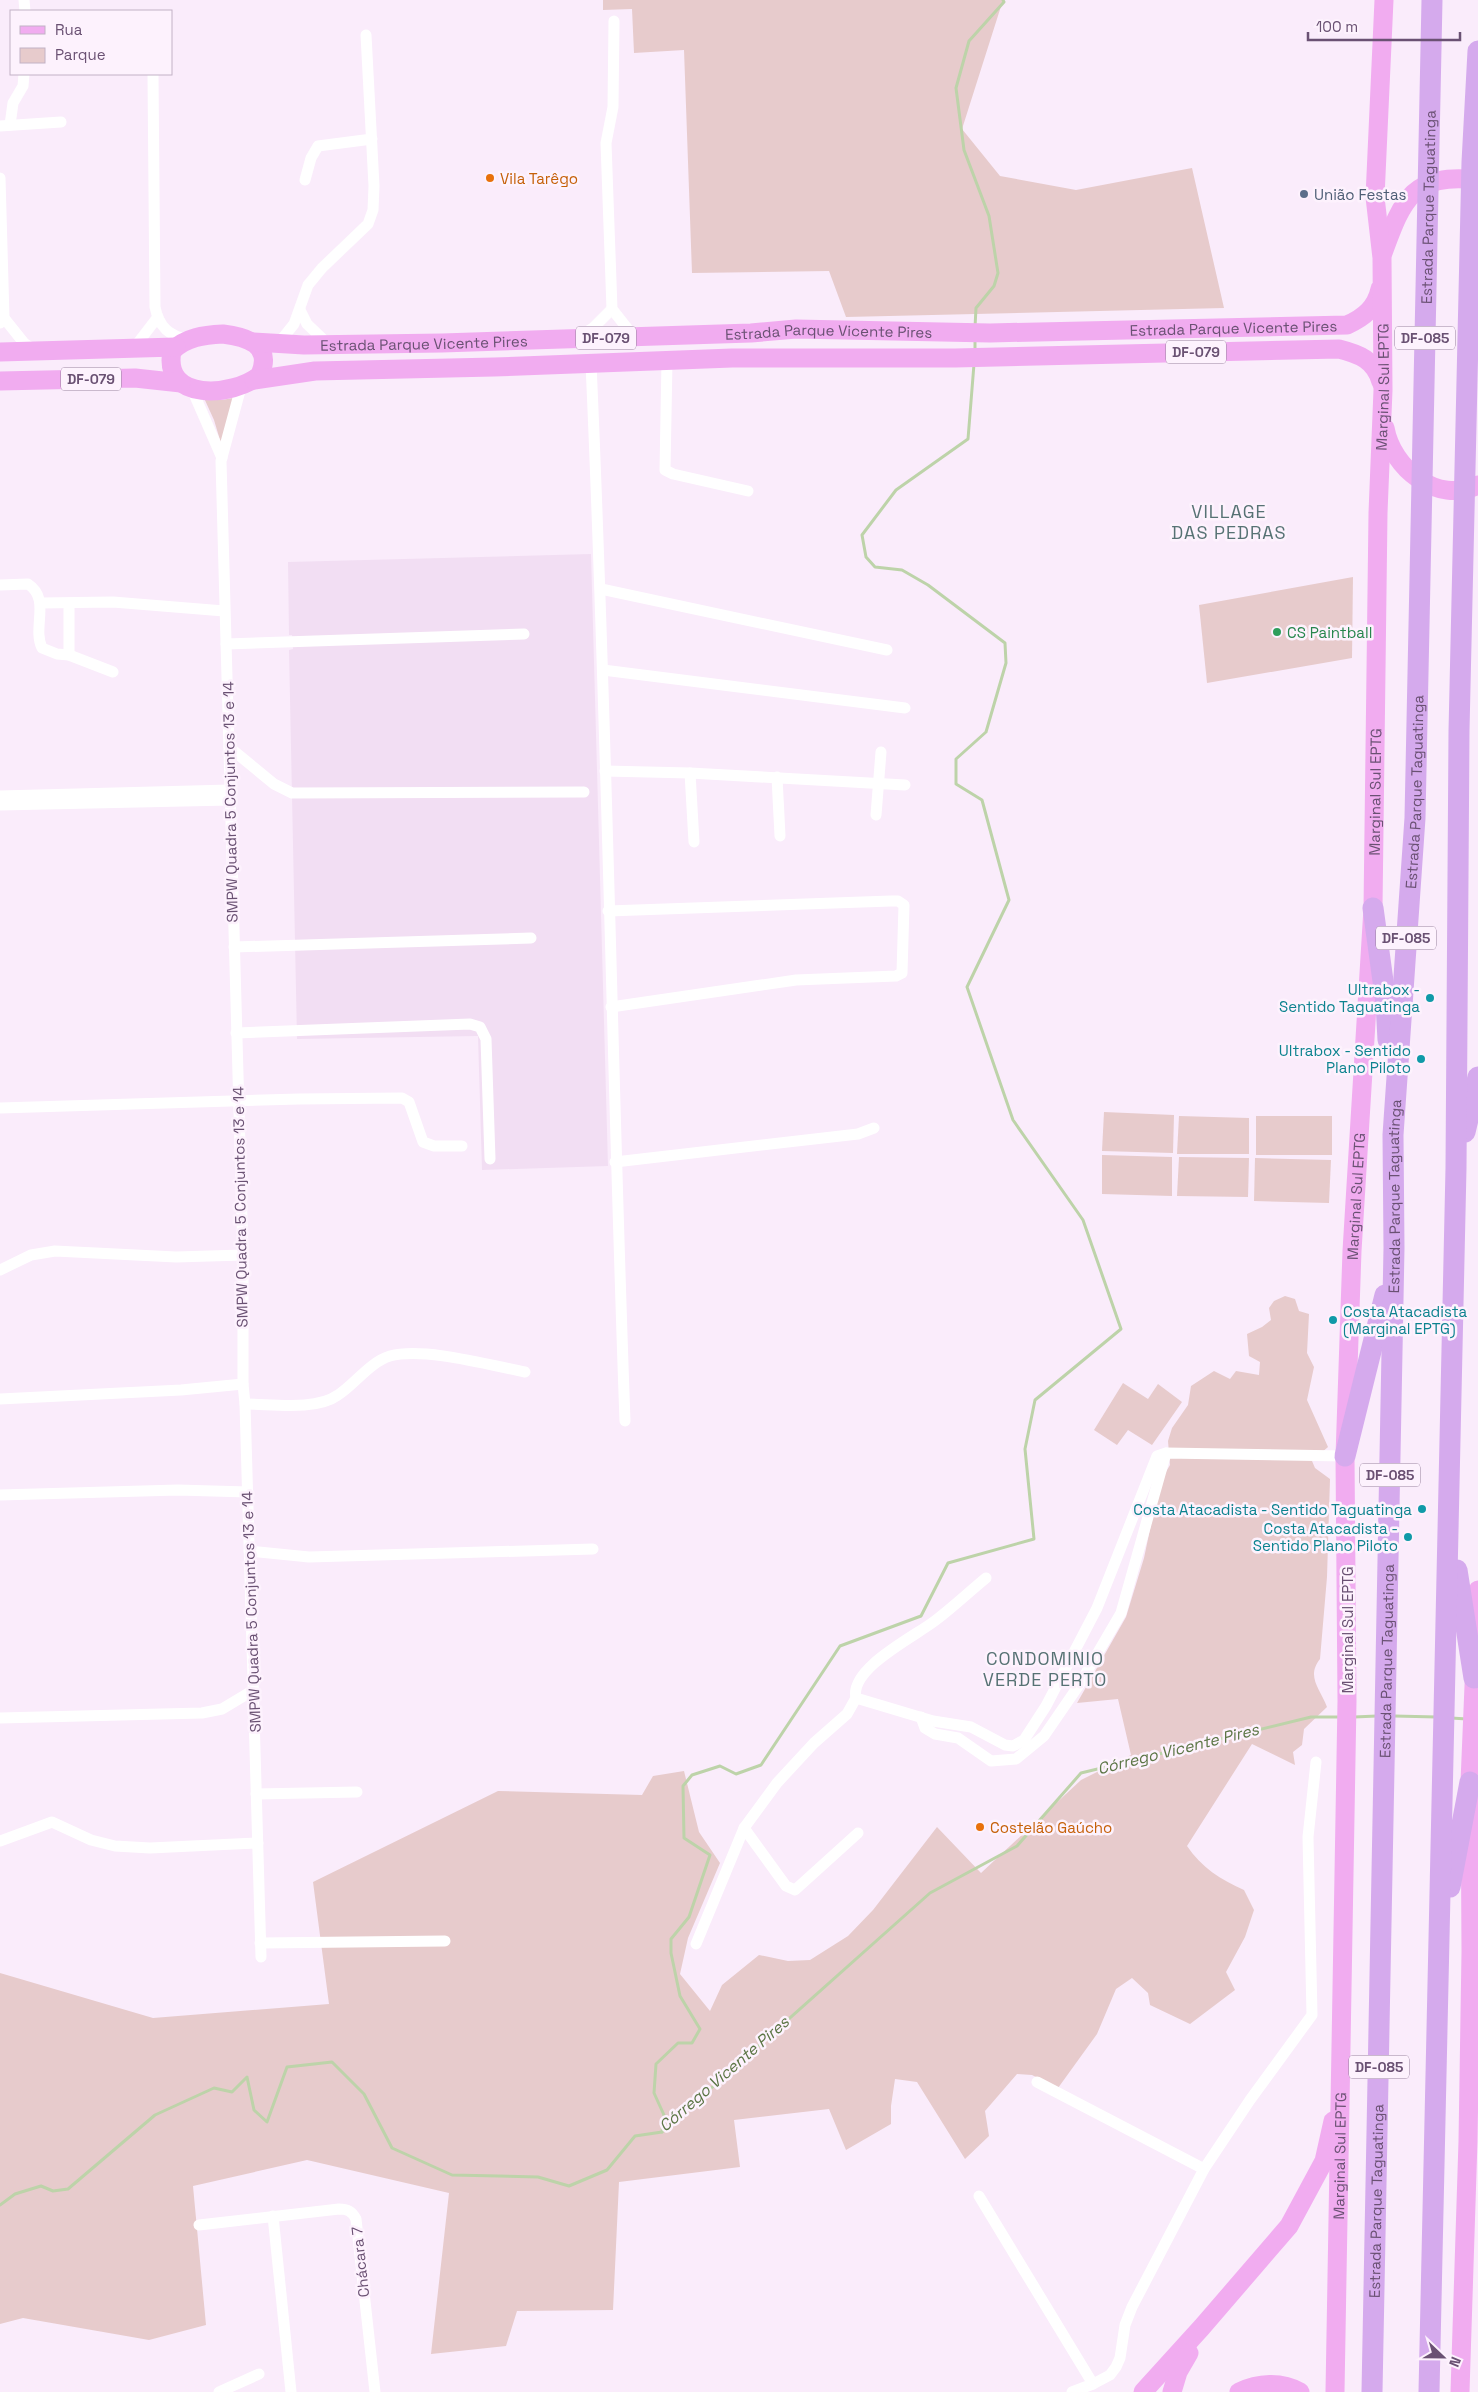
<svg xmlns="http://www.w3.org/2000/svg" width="1478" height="2392" font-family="'Space Grotesk',sans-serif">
<rect width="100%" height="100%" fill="#faecfb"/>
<!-- residential -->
<polygon fill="#f2def3" points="591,554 608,1166 482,1170 478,1036 297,1039 289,650 293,649 292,635 289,635 288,562"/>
<!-- green -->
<g fill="#e7cbcc">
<polygon points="603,0 1003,0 962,129 1000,176 1076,190 1192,168 1224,308 846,317 829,271 692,273 684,50 634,53 632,9 603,10"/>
<polygon points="238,397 223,450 214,420 204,398 222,400"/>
<polygon points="1353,577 1352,658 1207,683 1199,605"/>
<polygon points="1104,1112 1174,1115 1173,1153 1102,1151"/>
<polygon points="1179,1116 1249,1118 1249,1154 1177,1154"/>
<rect x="1256" y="1116" width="76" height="39"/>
<polygon points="1102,1155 1172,1157 1172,1196 1102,1194"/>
<polygon points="1179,1157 1249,1158 1248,1197 1177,1196"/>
<polygon points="1255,1158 1331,1160 1329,1203 1254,1201"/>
<path d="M1285 1296 1295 1299 1299 1311 1309 1314 1307 1353 1314 1367 1307 1400 1328 1447 1312 1461 1315 1468 1330 1479 1327 1577 1320 1659C1306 1677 1320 1688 1327 1707L1304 1729 1302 1745 1293 1752 1295 1765 1252 1744 1187 1846C1201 1867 1221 1880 1244 1890L1254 1910 1245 1937 1226 1972 1235 1990 1190 2024 1150 2005 1148 1993 1132 1978 1116 1989 1097 2034 1058 2088 1032 2075 1017 2074 985 2111 989 2136 965 2159 917 2082 895 2079 891 2106V2124L846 2150 829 2109 734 2120 740 2167 619 2182 613 2310 517 2311 506 2346 431 2354 449 2193 307 2160 193 2186 206 2325 149 2340 23 2318 0 2324V1973L153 2018 329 2004 313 1882 498 1791 642 1795 653 1776 684 1771 699 1832 720 1863 688 1938 680 1974 710 2011 722 1985 759 1955 788 1961 810 1960 848 1936 873 1910 937 1827 981 1873 1081 1780 1131 1755 1118 1699 1077 1703 1126 1617 1144 1558 1160 1482 1170 1465 1168 1441 1172 1428 1188 1405 1191 1386 1214 1371 1230 1379 1236 1371 1259 1375 1260 1362 1249 1356 1247 1334 1262 1327 1271 1320 1269 1308 1274 1301Z"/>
<polygon points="1123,1383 1148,1399 1158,1384 1182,1402 1152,1445 1128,1430 1117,1445 1094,1430"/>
</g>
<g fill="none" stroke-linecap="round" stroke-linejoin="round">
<!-- stream -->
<g stroke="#bdd3a9" stroke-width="3">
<polyline points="975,327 976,308 994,286 998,273 989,216 964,150 956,88 969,41 1004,2 1003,0"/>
<polyline points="975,352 975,339"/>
<polyline points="1394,1716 1437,1717"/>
<polyline points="1354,1717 1377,1716"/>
<polyline points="1451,1718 1467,1719"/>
<polyline points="662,2132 664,2115 654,2093 656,2064 678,2043 692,2043 700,2029 680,1996 671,1953 671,1939 689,1917 710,1855 684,1838 683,1786 692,1775 720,1766 736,1774 761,1765 840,1646 921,1616 948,1563 1034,1539 1025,1449 1035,1400 1121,1329 1083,1220 1013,1120 967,987 1009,900 982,800 956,784 956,759 986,732 1006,663 1005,643 928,585 902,570 875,567 866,557 862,535 896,490 968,439 974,364"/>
<polyline points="0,2205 15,2194 41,2186 53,2191 68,2189 155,2115 214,2088 232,2092 247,2077 254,2110 267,2122 287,2067 332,2062 364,2094 392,2148 452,2175 538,2177 569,2186 607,2170 635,2136 662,2132 930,1893 1017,1846 1081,1773 1311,1717 1340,1717"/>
</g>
<!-- minor -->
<g stroke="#fff" stroke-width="11">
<polyline points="24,0 25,11"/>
<polyline points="614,21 613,107 606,143 612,309 634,337"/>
<path d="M153 74 155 307C159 327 169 336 189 340"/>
<polyline points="10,125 13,103 23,86 24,74"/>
<polyline points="0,126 61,122"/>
<polyline points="0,178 4,318 0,323"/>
<polyline points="305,180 311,158 318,146 372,139"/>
<polyline points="300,310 307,324 328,344"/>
<polyline points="4,318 24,343 34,350"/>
<polyline points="579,337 593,328 612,309"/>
<polyline points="278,344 294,324 308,285 322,268 368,224 373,210 374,186 366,35"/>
<polyline points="130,347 137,344 157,318"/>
<polyline points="667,361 665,470 673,474 748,491"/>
<path d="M591 364C607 716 612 1069 625 1421"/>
<polyline points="191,387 222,458"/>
<polyline points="241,387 221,461 243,1255 243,1384 245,1404 261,1957"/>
<path d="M0 585 28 584C51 599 32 627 42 648L57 654 69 655 113 672"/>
<polyline points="601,589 887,650"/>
<polyline points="41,603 113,602 224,611"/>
<polyline points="226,644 524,634"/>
<polyline points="69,655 69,603"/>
<polyline points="603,670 905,708"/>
<polyline points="229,747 274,784 292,793 584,792"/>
<polyline points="605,771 690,773 905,785"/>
<polyline points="690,773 694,842"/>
<polyline points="777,777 780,836"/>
<polyline points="0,796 230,790"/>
<polyline points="0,805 230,800"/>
<polyline points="876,815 881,752"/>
<polyline points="608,911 891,901 898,901 904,905 902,973 896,976 796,980 611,1007"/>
<polyline points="234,947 531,938"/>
<polyline points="236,1033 470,1024 480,1027 486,1039 490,1159"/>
<polyline points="0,1108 299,1099 402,1098 409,1102 423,1142 434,1146 462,1146"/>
<polyline points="615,1162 858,1134 874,1128"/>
<polyline points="0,1270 31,1255 55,1251 176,1257 243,1255"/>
<polyline points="0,1399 181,1390 243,1384"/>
<path d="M245 1404C272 1404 316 1411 338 1395 355 1384 370 1362 390 1356 424 1347 489 1365 525 1372"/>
<polyline points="0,1495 178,1490 248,1492"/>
<polyline points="249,1551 309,1557 593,1549"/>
<path d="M986 1578C969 1592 953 1607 936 1620 916 1636 849 1668 856 1698L933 1721 971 1727 1005 1745 1013 1746 1024 1740 1046 1706 1097 1608 1157 1456 1166 1453 1345 1456"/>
<polyline points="921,1717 925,1728 935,1734 958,1738 991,1761 1016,1759 1044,1736 1079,1685 1121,1613 1166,1453"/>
<polyline points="0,1718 202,1713 222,1709 252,1691"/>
<polyline points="256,1794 357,1792"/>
<polyline points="744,1828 786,1886 795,1890 858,1833"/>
<polyline points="0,1841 52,1822 91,1840 115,1846 150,1848 258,1843"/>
<polyline points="260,1943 445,1941"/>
<polyline points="696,1944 744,1828 777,1783 814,1743 847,1714 856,1698"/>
<polyline points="1037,2082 1204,2169"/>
<polyline points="979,2196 1093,2384 1072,2392"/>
<polyline points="273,2216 291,2392"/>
<path d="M199 2225 339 2209C347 2209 352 2211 356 2219L375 2392"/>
<polyline points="1093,2384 1110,2375 1116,2367 1120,2358 1125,2325 1132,2307 1204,2169 1250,2100 1312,2015 1308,1837 1316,1762"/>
<polyline points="219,2392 259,2374"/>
</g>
<!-- primary -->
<g stroke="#f1acf0" stroke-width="19">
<path d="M1383 253C1403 198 1413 173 1478 180"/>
<path d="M223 334C246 337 273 344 260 375 233 397 162 402 172 351 186 337 204 335 223 334Z"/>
<path id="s1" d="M253 342 304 345 442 343 751 333 796 329 990 333 1347 325C1365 317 1376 307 1380 289"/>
<polyline points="0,352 176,347"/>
<path d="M254 380 315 371 494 367 732 358H955L1339 349C1359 354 1375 360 1381 382"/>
<polyline points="0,381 135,378 181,383"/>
<path d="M1385 428C1392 468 1437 505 1478 485"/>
<polyline points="1143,2392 1202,2327 1289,2226 1324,2161 1333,2121"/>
<polyline points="1172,2392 1178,2372 1189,2353"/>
<path d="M1239 2392C1258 2383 1281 2381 1300 2392"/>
<path id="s2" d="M1335 2392 1347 1701 1345 1456 1352 1251 1373 908 1378 513 1383 390 1382 258 1375 197 1384 0"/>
<polyline points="1460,2392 1468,2141 1471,1952 1470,1782 1478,1590"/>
</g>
<!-- motorway -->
<g stroke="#d5aaed" stroke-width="21">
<polyline points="1373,908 1386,1003 1388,1040"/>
<polyline points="1465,1132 1478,1077"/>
<polyline points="1345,1456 1385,1295"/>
<polyline points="1457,1570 1474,1678"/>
<polyline points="1450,1887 1470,1782"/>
<path id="s3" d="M1372 2392 1394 1248 1393 1135 1415 818 1432 0"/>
<polyline points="1429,2392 1456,1168 1459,731 1472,162 1478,51"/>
</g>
</g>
<!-- markers -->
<g fill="#e8710a" stroke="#fdf2fd" stroke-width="2">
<circle cx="490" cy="178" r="5"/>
<circle cx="980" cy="1827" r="5"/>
</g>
<circle fill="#5c6f8a" stroke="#fdf2fd" stroke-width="2" cx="1304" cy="194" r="5"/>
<circle fill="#2e9e5b" stroke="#fdf2fd" stroke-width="2" cx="1277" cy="632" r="5"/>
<g fill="#0f9aa8" stroke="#fdf2fd" stroke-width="2">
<circle cx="1430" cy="998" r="5"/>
<circle cx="1421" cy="1059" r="5"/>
<circle cx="1333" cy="1320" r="5"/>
<circle cx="1422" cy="1509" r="5"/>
<circle cx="1408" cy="1537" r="5"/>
</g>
<g text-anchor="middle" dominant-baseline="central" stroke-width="5" stroke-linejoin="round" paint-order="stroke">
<!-- shield labels -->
<g fill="#fdf2fd" stroke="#96819c" stroke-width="1">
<rect x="576" y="326.5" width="60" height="23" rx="4"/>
<rect x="1395" y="326.5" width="60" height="23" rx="4"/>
<rect x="1166" y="340.5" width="60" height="23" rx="4"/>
<rect x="61" y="367.5" width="60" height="23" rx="4"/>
<rect x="1376" y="926.5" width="60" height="23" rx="4"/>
<rect x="1360" y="1463.5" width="60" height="23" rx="4"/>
<rect x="1349" y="2055.5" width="60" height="23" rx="4"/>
</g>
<g font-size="14" font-weight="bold" fill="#6a5173">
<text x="606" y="338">DF-079</text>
<text x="1425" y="338">DF-085</text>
<text x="1196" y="352">DF-079</text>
<text x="91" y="379">DF-079</text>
<text x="1406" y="938">DF-085</text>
<text x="1390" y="1475">DF-085</text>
<text x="1379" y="2067">DF-085</text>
</g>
<!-- food labels -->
<g font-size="15" fill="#c56008" stroke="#fdf2fd" text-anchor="start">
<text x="500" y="178">Vila Tarêgo</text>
<text x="990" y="1827">Costelão Gaúcho</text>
</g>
<!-- service labels -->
<g font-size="15" fill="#4e5e75" stroke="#fdf2fd" text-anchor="start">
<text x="1314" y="194">União Festas</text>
</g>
<!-- street labels -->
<g font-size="15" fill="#6a5173" stroke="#fdf2fd">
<text stroke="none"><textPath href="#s3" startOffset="2186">Estrada Parque Taguatinga</textPath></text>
<text stroke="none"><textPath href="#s1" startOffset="981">Estrada Parque Vicente Pires</textPath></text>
<text stroke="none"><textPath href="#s1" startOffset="576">Estrada Parque Vicente Pires</textPath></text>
<text stroke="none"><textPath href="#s1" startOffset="171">Estrada Parque Vicente Pires</textPath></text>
<text stroke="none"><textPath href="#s2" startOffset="2006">Marginal Sul EPTG</textPath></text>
<text stroke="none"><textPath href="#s2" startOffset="1601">Marginal Sul EPTG</textPath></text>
<text stroke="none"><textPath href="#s3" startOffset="1601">Estrada Parque Taguatinga</textPath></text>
<text transform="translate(230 802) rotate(-91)">SMPW Quadra 5 Conjuntos 13 e 14</text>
<text stroke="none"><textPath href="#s2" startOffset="1196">Marginal Sul EPTG</textPath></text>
<text stroke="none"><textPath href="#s3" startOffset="1196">Estrada Parque Taguatinga</textPath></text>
<text transform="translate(240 1207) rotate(-91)">SMPW Quadra 5 Conjuntos 13 e 14</text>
<text transform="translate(251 1612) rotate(-92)">SMPW Quadra 5 Conjuntos 13 e 14</text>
<text transform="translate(1347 1630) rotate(-90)">Marginal Sul EPTG</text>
<text stroke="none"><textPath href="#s3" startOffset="731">Estrada Parque Taguatinga</textPath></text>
<text stroke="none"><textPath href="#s2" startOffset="236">Marginal Sul EPTG</textPath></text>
<text stroke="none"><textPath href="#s3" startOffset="191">Estrada Parque Taguatinga</textPath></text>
<text transform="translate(360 2262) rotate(-96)">Chácara 7</text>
</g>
<!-- leisure labels -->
<g font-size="15" fill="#27864d" stroke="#fdf2fd" text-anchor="start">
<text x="1287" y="632">CS Paintball</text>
</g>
<!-- culture labels -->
<g font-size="15" fill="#0d838f" stroke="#fdf2fd" text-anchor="end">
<text x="1420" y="989">Ultrabox -<tspan x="1420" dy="17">Sentido Taguatinga</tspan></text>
<text x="1411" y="1050">Ultrabox - Sentido<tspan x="1411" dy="17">Plano Piloto</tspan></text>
<text x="1343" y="1311" text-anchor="start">Costa Atacadista<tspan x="1343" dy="17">(Marginal EPTG)</tspan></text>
<text x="1412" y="1509">Costa Atacadista - Sentido Taguatinga</text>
<text x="1398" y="1528">Costa Atacadista -<tspan x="1398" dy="17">Sentido Plano Piloto</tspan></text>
</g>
<!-- water labels -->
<g font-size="16" font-style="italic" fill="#5c7646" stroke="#fdf2fd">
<text transform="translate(1178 1749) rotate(-14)">Córrego Vicente Pires</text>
<text transform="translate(724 2074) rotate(-41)">Córrego Vicente Pires</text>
</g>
<!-- quarter labels -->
<g font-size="18" letter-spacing="1" fill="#577274" stroke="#fdf2fd">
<text x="1229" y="511">VILLAGE<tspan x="1229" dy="21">DAS PEDRAS</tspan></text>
<text x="1045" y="1658">CONDOMINIO<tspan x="1045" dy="21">VERDE PERTO</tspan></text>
</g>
</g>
<!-- legend -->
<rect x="10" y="10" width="162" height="65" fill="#fdf2fd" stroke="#c2b2c6"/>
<rect x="20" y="26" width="25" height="8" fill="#f1acf0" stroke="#c2b2c6"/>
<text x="55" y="35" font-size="15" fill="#6a5173">Rua</text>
<rect x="20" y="48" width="25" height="15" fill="#e7cbcc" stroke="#c2b2c6"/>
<text x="55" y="60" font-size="15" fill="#6a5173">Parque</text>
<!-- north arrow -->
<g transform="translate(1443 2357) rotate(112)" stroke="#fdf2fd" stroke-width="4" paint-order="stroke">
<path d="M0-4L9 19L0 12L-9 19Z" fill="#6a5173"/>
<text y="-8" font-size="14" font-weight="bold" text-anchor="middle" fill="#6a5173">N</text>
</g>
<!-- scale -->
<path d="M1308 32v8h152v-8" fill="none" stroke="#6a5173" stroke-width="2.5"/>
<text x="1316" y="32" font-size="15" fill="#6a5173" stroke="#fdf2fd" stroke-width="4" paint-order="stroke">100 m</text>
</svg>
